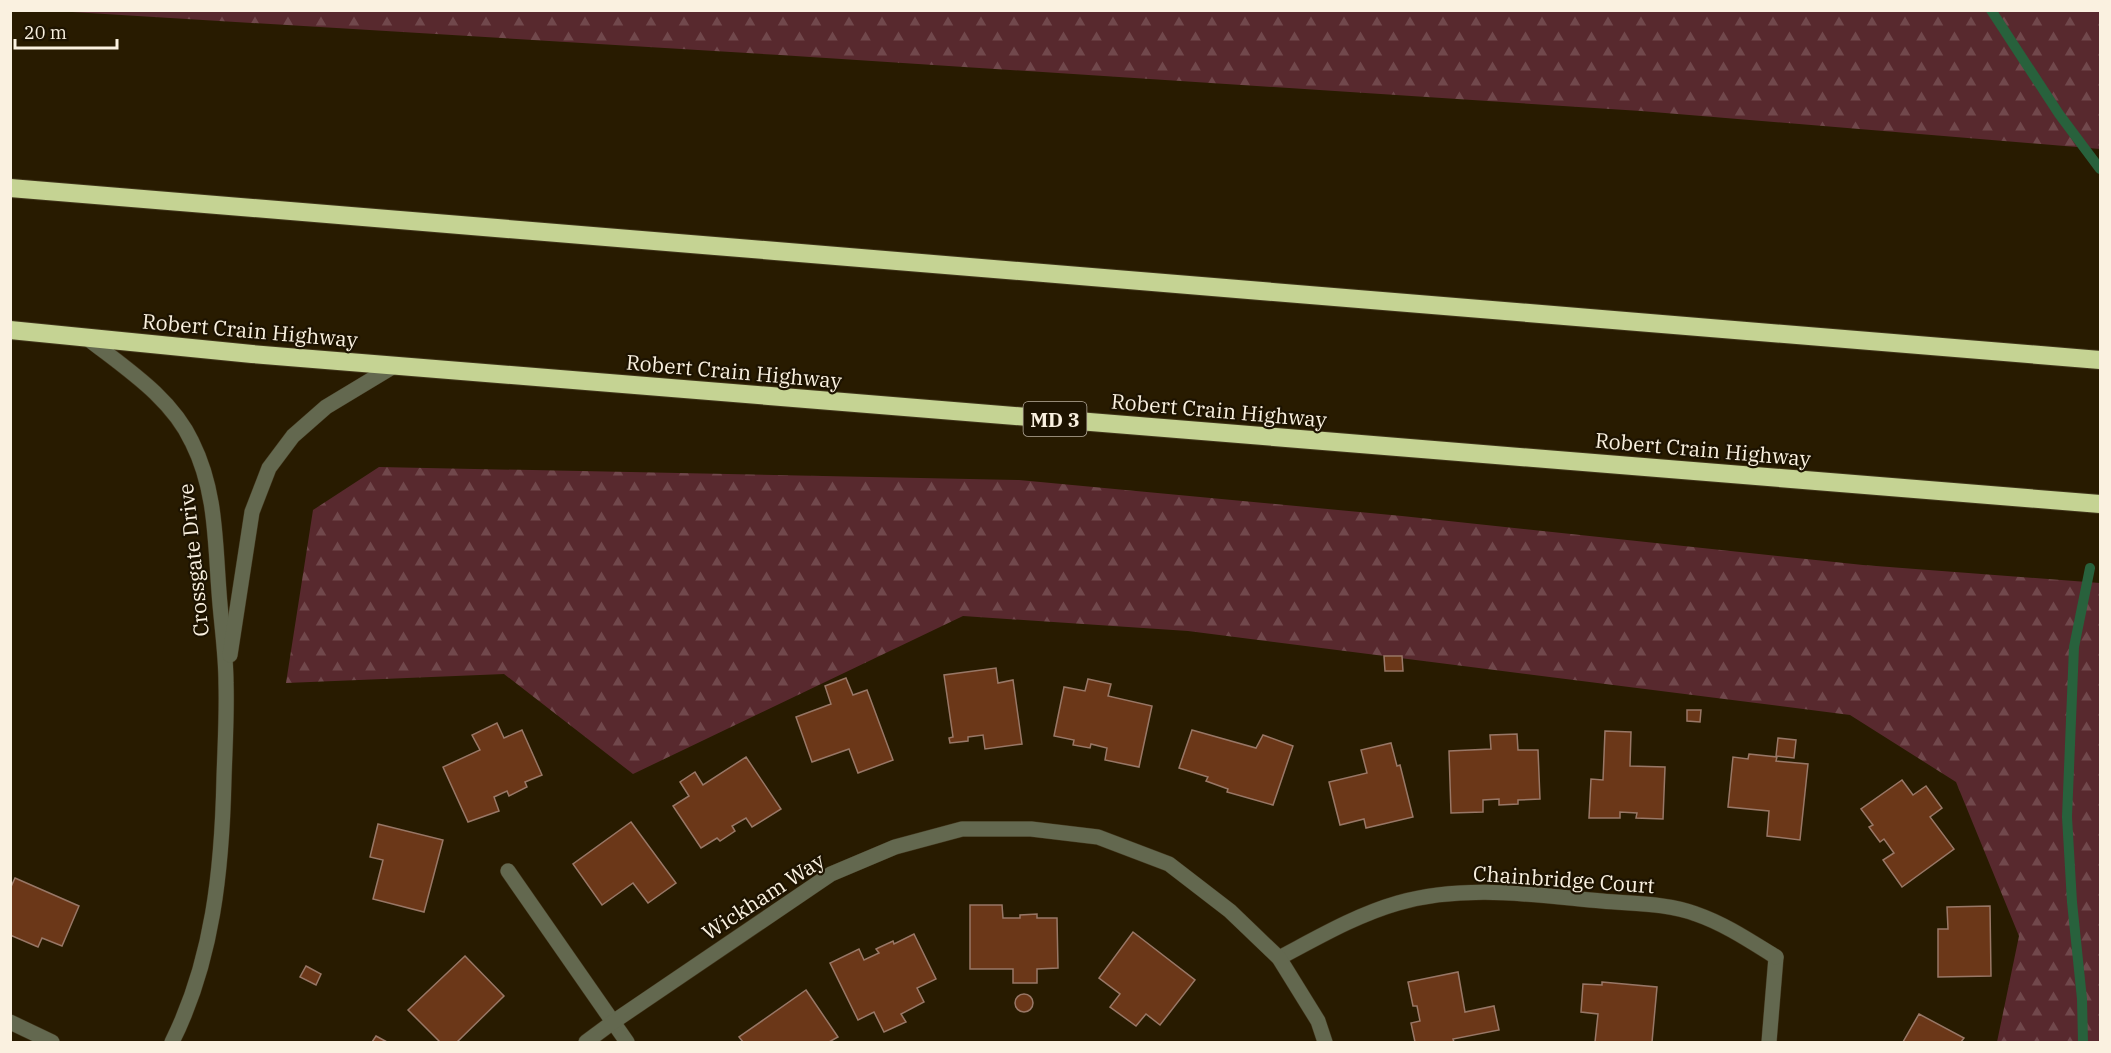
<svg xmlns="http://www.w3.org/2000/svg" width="2111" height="1053" font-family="'IBM Plex Serif',serif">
<defs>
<pattern id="forest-firs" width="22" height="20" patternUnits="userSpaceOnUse" patternTransform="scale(1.5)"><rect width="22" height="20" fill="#58292e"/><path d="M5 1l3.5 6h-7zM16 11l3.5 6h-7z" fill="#71484c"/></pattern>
</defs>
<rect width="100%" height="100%" fill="#281b00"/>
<!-- forest -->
<g fill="url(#forest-firs)">
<polygon points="56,11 2100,11 2100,149 1641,111 780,55"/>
<polygon points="379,467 1019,480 1402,516 1863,565 2100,583 2100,1042 1997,1042 2019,936 1956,782 1850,715 1188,631 963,616 633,774 504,674 286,683 313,510"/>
</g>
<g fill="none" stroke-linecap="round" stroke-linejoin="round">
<!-- stream -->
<g stroke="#28613c" stroke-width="10">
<polyline points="1991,10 2059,114 2100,169"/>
<polyline points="2083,1042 2082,999 2072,902 2067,817 2074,647 2090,568"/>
</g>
</g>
<!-- building -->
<g fill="#6b3718" stroke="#987766" stroke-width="1.5">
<polygon points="1384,656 1402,656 1403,671 1385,671"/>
<polygon points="996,668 998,683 1013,680 1022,744 985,749 983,735 968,737 968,741 950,743 949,738 953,737 944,675"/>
<polygon points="846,678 853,695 867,690 893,760 858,773 849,749 812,762 796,717 831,704 825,686"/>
<polygon points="1088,679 1111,684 1108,696 1152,706 1139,767 1105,760 1107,748 1091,744 1090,748 1073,745 1074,740 1054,736 1064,687 1085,691"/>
<polygon points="1687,710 1701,710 1700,722 1687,721"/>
<polygon points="497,723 504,738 522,730 542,775 525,782 527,787 509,796 507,791 494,797 499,811 468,822 443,767 480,750 472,735"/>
<polygon points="1192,730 1256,748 1263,735 1293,746 1273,805 1227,792 1228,789 1206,781 1208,777 1179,768"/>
<polygon points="1605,731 1631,732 1630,766 1665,767 1663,819 1636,818 1637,813 1620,812 1620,818 1589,818 1591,779 1603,780"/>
<polygon points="1517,734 1518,750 1538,750 1540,799 1518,800 1518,804 1499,805 1499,799 1483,800 1483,812 1451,813 1449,751 1491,749 1490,735"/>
<polygon points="1778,738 1796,740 1794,758 1776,756"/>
<polygon points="1391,743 1397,766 1400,765 1413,817 1366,828 1364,819 1340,825 1329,782 1367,773 1361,750"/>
<polygon points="1749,754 1777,757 1776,761 1808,764 1800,840 1767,836 1769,811 1728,807 1733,757 1748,759"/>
<polygon points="746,757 781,809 752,827 746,818 732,826 735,831 720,841 717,838 701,848 673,806 689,796 680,782 695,772 703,785"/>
<polygon points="1902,780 1913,795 1926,786 1942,808 1930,817 1954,849 1902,887 1883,860 1894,853 1884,839 1880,842 1869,827 1873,825 1861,809"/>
<polygon points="631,822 676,883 648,903 633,883 602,905 573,864"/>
<polygon points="378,824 443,840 424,912 373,899 383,860 370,857"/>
<polygon points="15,878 79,906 62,946 42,938 38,947 10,935 10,889"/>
<polygon points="970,905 1002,905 1003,918 1020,918 1020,915 1037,914 1037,918 1057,918 1058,968 1037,969 1037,983 1013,983 1013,969 970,969"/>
<polygon points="1990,906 1991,976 1938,977 1938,929 1948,929 1947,907"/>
<polygon points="1133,932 1195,980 1160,1025 1146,1014 1136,1026 1110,1007 1120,994 1099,978"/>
<polygon points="914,934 936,979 917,988 924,1002 901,1014 906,1022 884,1032 874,1012 858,1020 830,963 859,949 864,960 879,953 876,949 878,948 893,941 894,944"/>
<polygon points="465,956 504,996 457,1042 440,1042 408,1010"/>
<polygon points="306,966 321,974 316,985 300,977"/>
<polygon points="1458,972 1465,1012 1494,1006 1499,1030 1453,1039 1454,1042 1415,1042 1411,1023 1420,1021 1417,1006 1413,1006 1408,982"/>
<polygon points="1602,982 1657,987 1652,1042 1595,1042 1598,1014 1581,1012 1583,984 1602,985"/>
<polygon points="806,990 838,1037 829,1042 743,1042 739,1037"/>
<circle cx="1024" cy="1003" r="9"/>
<polygon points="1919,1014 1964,1038 1961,1042 1903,1042"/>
<polygon points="376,1036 387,1042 372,1042"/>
</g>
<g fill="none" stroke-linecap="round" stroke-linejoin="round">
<!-- lane casing -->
<g stroke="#41351b" stroke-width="16">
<g id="lane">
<polyline points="508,871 613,1022"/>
<polyline points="1769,1042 1776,957"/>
</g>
</g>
<!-- street casing -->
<g stroke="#41351b" stroke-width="16">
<g id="street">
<path d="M87 338C125 368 171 397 192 442 216 490 215 540 219 592 221 622 226 653 226 683 227 714 225 746 224 778 222 869 213 960 172 1042"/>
<polyline points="230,655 252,512 269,468 293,436 326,407 394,366"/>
<path d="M1279 958C1317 938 1356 915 1398 903 1465 884 1534 895 1602 901 1633 904 1667 903 1696 914 1725 924 1750 941 1776 957"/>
<polyline points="10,1022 52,1042"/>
<polyline points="613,1022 627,1042"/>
<polyline points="586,1042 613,1022 831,874 895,847 962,829 1031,829 1098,837 1169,864 1230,911 1279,958 1318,1021 1325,1042"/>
</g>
</g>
<!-- highway casing -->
<g stroke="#41351b" stroke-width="20">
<g id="highway">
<polyline points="10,188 2100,360"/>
<polyline points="10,330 252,354 2100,504"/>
</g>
</g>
<!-- lane -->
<use href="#lane" stroke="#63684f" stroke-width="15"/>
<!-- street -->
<use href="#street" stroke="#63684f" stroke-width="15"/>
<!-- highway -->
<use href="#highway" stroke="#c5d393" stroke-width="18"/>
</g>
<g text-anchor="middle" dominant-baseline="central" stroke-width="4.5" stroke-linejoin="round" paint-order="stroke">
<!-- shield labels -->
<rect fill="#1d1300" stroke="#b8ae9d" stroke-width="1.5" x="1023.5" y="402" width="63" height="34" rx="4.5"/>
<g font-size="20" font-weight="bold" fill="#faf1e0">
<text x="1055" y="419">MD 3</text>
</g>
<!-- street labels -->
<g font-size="21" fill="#faf1e0" stroke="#1d1300">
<text transform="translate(250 330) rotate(5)">Robert Crain Highway</text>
<text transform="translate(734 371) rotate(5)">Robert Crain Highway</text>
<text transform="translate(1219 410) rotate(5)">Robert Crain Highway</text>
<text transform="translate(1703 449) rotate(5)">Robert Crain Highway</text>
<text transform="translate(193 560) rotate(-96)">Crossgate Drive</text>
<text transform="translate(1564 879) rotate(4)">Chainbridge Court</text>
<text transform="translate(763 896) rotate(-33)">Wickham Way</text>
</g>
</g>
<!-- border -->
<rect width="2111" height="1053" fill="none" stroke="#faf1e0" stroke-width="24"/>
<!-- scale -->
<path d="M15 39v9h102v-9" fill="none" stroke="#faf1e0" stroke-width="3"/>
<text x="24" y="39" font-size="18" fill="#faf1e0" stroke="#1d1300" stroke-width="4.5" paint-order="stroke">20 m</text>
</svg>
